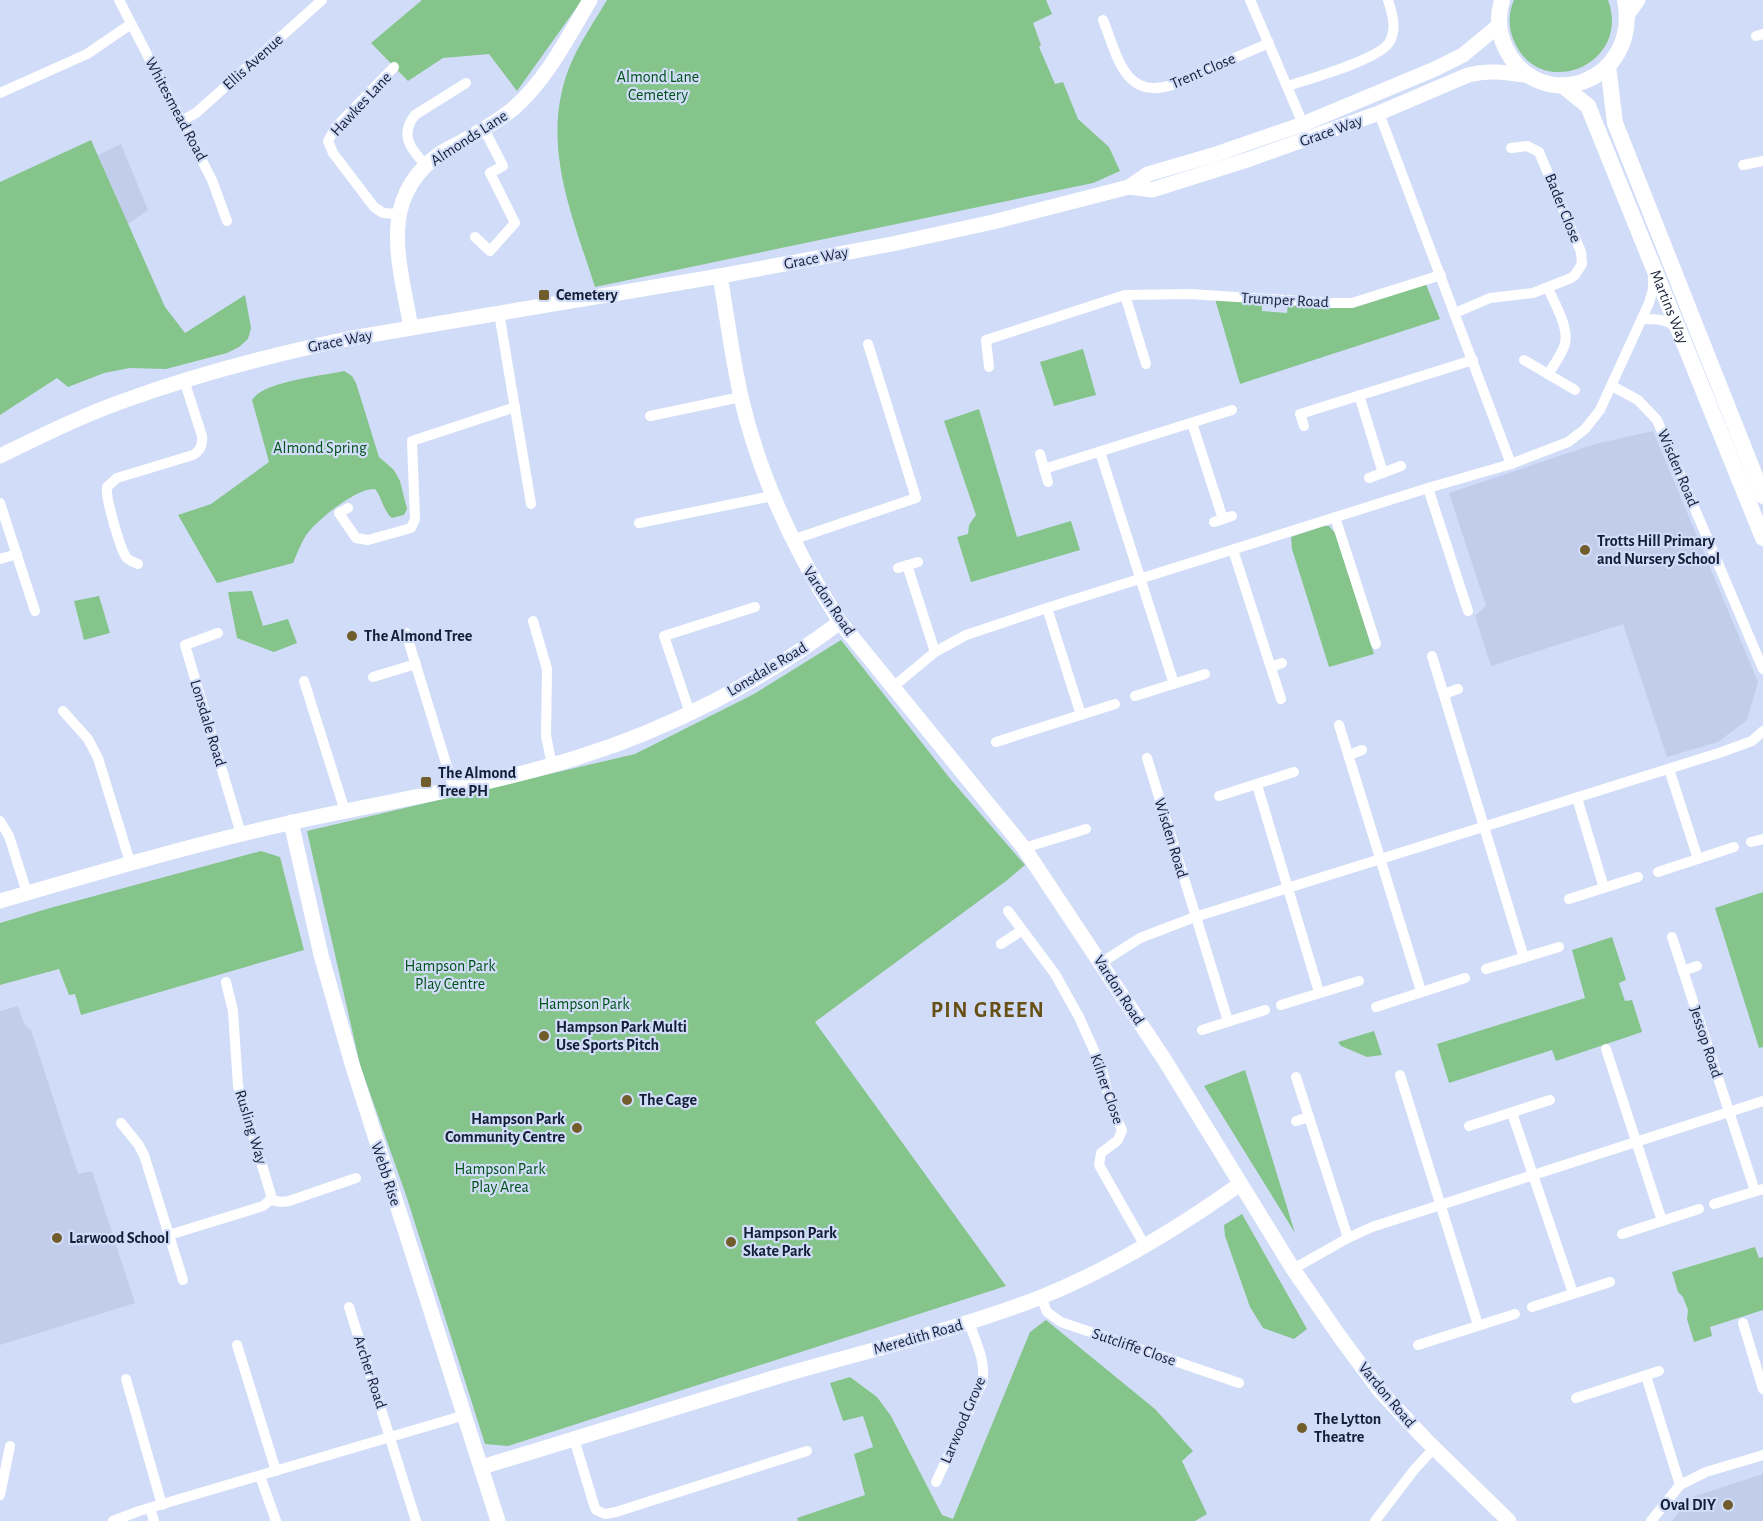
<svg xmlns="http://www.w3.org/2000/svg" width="1763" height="1521" font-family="'Alegreya Sans',sans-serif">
<rect width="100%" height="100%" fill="#d1ddf8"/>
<!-- built -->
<g fill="#c1cdea">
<polygon points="121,144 148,210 128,224 98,155"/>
<polygon points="1653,431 1758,682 1747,720 1718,742 1667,757 1623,624 1491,666 1475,616 1486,606 1449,493 1595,444"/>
<polygon points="18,1006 24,1024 31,1030 78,1174 92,1171 135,1303 0,1345 0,1011"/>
<polygon points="1763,1474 1763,1521 1672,1521 1692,1497"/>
</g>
<!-- green -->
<g fill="#85c48b">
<polygon points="422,0 582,0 517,91 489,54 443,58 408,81 371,43"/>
<path d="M607 0H1046L1052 14 1033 23 1041 45 1039 47 1055 84 1063 82 1078 119 1109 147 1120 171 1093 183 595 287C572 214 540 144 569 68 578 45 594 22 607 0Z"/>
<path d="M1514 0H1608C1632 65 1540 102 1514 41 1508 28 1508 13 1514 0Z"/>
<polygon points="91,140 165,307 185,333 245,295 251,328 248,339 239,347 227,353 166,369 130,368 104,373 68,387 57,378 0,415 0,182"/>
<polygon points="1425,282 1440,319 1240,384 1215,299 1262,302 1262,311 1287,313 1288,303 1353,307"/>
<polygon points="1083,349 1096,395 1054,406 1040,362"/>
<path d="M344 371 352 376 356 383 379 457 394 470 400 481 407 509 404 515 392 518C383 511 382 497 375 489 357 487 314 522 305 537 300 545 297 554 293 563L217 583 178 515 211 504 269 462 252 400C264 381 322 376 344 371Z"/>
<polygon points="979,409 1017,537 1071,521 1080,550 971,582 957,537 968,534 969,525 976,515 944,421"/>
<polygon points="1324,526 1329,526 1335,533 1374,654 1329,667 1292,549 1291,537"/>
<polygon points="252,591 263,626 288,619 297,643 274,652 237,638 228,592"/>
<polygon points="99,596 110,633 84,640 74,601"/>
<polygon points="841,640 952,781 1025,865 1006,881 815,1022 1006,1286 508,1446 485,1444 406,1195 360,1065 307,831 635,754 754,694"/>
<polygon points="261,851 280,857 304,950 81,1015 75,994 69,995 59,969 0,985 0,923 50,908"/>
<polygon points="1763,892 1763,1047 1759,1048 1715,908"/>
<polygon points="1612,937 1626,980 1619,983 1625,1001 1632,1000 1642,1032 1556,1061 1552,1050 1449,1083 1437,1044 1585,998 1572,950"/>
<polygon points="1374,1031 1382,1055 1367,1057 1341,1046 1338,1042"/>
<polygon points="1245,1070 1295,1233 1204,1086"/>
<polygon points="1242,1214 1307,1329 1294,1339 1263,1328 1250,1307 1225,1236 1224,1225"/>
<polygon points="1755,1247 1759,1258 1763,1257 1763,1310 1710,1327 1712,1336 1694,1342 1687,1319 1688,1310 1683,1297 1678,1292 1672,1272"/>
<polygon points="1046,1320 1155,1409 1193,1451 1182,1461 1207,1514 1195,1521 798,1521 797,1518 865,1495 854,1454 873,1447 863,1416 843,1421 830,1383 850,1377 877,1397 891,1416 942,1515 953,1519 1030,1332"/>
</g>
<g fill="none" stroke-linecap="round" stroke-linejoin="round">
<!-- street -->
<g stroke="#fff" stroke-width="10">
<polyline points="119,0 212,180 227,221"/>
<polyline points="1250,0 1303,124"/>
<path d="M1103 20C1117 54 1124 101 1172 85L1269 43"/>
<polyline points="1756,36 1763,34"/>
<polyline points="394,67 335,128 328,141 333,153 374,207 383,213 398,214"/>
<path d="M1288 86C1309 79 1382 59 1390 41 1397 28 1392 13 1388 0"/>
<polyline points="0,93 87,54 131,24"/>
<polyline points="1379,113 1511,464"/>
<polyline points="181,121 196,113 322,0"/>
<path d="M426 165C411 150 399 135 415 115L466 83"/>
<polyline points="1743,165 1763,161"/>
<polyline points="475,237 490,251 515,223 490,173 503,166 484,129"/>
<path d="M1548 288C1554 303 1569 326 1565 344 1562 354 1554 365 1548 374"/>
<polyline points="1125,295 1146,364"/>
<polyline points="499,313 531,504"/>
<polyline points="1455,313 1490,298 1533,293 1571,278 1575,275 1582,264 1581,252 1539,152 1527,146 1511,148"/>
<path d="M1643 319C1657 319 1666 319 1677 328"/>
<polyline points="1524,360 1575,390"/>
<polyline points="989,367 986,340 1125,295 1190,294 1331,303 1352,303 1441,275"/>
<polyline points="1612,386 1638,400 1657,420 1763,669"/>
<polyline points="1359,395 1383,473"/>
<polyline points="650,416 741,397"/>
<polyline points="1192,423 1223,519"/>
<polyline points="1304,426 1300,414 1473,360"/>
<polyline points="1100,452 1174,684"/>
<polyline points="1040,454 1048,482"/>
<polyline points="1044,469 1232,410"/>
<polyline points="1369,478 1401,466"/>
<polyline points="1428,488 1468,611"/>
<polyline points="0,503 35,611"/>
<polyline points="348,508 339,513 356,538 368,540 411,528 415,519 412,441 515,407"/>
<polyline points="1335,517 1376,644"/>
<polyline points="1214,522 1232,516"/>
<polyline points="639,523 772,496"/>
<polyline points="792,540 916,498 868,344"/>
<polyline points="1233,550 1281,699"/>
<polyline points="0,559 17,554"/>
<path d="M138 564C133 562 129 561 126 557 120 548 105 497 107 487L117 478 193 455C200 451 203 445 202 436L184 380"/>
<polyline points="907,565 935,652"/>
<polyline points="898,568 918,562"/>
<polyline points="1047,608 1081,715"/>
<polyline points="533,621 547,669 546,736 552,765"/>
<polyline points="218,633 185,645 241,834"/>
<polyline points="406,633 454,789"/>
<polyline points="1432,656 1524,958"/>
<polyline points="1271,667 1282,663"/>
<polyline points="373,677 416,664"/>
<polyline points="304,681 345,811"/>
<polyline points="893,687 935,652 966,635 1047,608 1428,488 1511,464 1568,442 1585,429 1600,410 1649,303 1653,289 1653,275"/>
<polyline points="1444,694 1458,689"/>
<polyline points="1135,696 1205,674"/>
<polyline points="63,711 88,739 98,758 130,862"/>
<polyline points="690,713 664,636 755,607"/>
<polyline points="1339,725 1421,991"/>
<polyline points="996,742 1115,704"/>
<polyline points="1349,755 1362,750"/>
<polyline points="1147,758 1228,1021"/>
<polyline points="1669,769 1698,859"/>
<polyline points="1257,785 1319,992"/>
<polyline points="1219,796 1294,772"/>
<polyline points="1577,798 1604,888"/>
<polyline points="0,821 9,836 27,893"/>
<polyline points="1751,842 1763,839"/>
<polyline points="1024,848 1086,829"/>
<polyline points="1658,872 1734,847"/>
<polyline points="1569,899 1638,877"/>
<polyline points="1008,911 1055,974 1079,1017 1101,1066 1111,1106 1122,1130 1118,1140 1101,1153 1099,1165 1145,1246"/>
<polyline points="1672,937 1755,1191"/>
<polyline points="1001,944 1021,931"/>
<polyline points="1101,963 1140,938 1195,917 1719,753 1752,741 1763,731"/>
<polyline points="1486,969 1559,947"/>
<polyline points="1683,971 1697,966"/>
<polyline points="1281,1005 1359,981"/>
<polyline points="1376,1007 1465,978"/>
<polyline points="1202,1030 1265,1010"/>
<polyline points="1606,1049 1662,1221"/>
<polyline points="1400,1075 1478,1325"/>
<polyline points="1296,1077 1348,1238"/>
<polyline points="1512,1113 1573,1293"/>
<polyline points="1296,1121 1309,1117"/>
<polyline points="121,1123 138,1144 144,1155 183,1280"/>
<polyline points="1469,1126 1550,1100"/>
<polyline points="270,1200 282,1202 289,1201 356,1178"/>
<polyline points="1714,1204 1763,1189"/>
<polyline points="1622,1234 1699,1209"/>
<polyline points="169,1235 263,1206 270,1200 271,1195 238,1086 233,1011 226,982"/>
<polyline points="1293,1269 1348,1238 1372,1227 1763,1101"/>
<polyline points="1041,1297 1047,1312 1061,1322 1239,1383"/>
<polyline points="349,1307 416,1521"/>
<polyline points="1532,1307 1610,1282"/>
<polyline points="1743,1323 1763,1389"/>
<polyline points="237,1345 276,1471"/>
<polyline points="1418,1345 1515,1314"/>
<polyline points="1646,1376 1680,1485"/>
<polyline points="126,1379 162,1505"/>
<polyline points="1576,1398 1659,1371"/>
<polyline points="574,1439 594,1505 596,1510 605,1514 616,1512 807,1451"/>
<polyline points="260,1476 276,1521"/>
<path d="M936 1482 982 1383C987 1362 975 1341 969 1322"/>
<polyline points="0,1495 10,1446"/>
<polyline points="150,1508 154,1521"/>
<polyline points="113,1521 139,1511 465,1415"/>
<polyline points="1375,1521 1414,1470 1434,1448"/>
<polyline points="1651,1521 1680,1485 1706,1472 1763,1455"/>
</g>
<!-- secondary -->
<g stroke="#fff" stroke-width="15">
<polyline points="1628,14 1638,0"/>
<path d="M1129 187 1152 190 1250 159 1379 113 1468 75C1490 69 1509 73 1531 76"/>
<path d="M720 276C727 316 732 357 741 397 760 479 795 552 840 622L1024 848 1164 1059 1293 1269 1340 1337 1380 1391 1425 1439 1509 1521"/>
<path d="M411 328C400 263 376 198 441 153 447 149 454 146 461 142 479 132 498 121 514 108 547 79 568 37 590 0"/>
<path d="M0 456C41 436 83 415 126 400 200 373 275 354 352 338L720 276 892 244 993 222 1129 187 1148 174 1213 155 1303 124 1435 69 1463 55 1498 26"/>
<polyline points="291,822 321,955 352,1064 498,1521"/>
<path d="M0 901C96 873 191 845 289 823 384 802 482 787 576 758 670 729 762 681 840 622"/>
<path d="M482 1467C579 1438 676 1407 773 1378 862 1352 952 1331 1039 1298 1111 1269 1177 1229 1240 1184"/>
</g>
<!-- primary -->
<g stroke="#fff" stroke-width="16">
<path d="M1502 0C1497 17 1498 33 1506 49 1540 117 1641 83 1625 0"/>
<polyline points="1608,66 1615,123 1763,496"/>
<path id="s1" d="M1562 85 1588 106 1763 538"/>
</g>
</g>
<!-- markers -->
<g fill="#715c2b" stroke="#d1ddf8" stroke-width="2">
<rect x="538" y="289" width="12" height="12" rx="3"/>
<circle cx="1585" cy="550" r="6"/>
<circle cx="352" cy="636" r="6"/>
<rect x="420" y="776" width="12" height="12" rx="3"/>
<circle cx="544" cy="1036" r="6"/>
<circle cx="627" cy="1100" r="6"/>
<circle cx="577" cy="1128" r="6"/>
<circle cx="57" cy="1238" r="6"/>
<circle cx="731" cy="1242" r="6"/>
<circle cx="1302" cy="1428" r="6"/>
<circle cx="1728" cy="1505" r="6"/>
</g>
<g text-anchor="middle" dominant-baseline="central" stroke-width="4.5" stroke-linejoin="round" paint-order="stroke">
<!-- street labels -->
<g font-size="16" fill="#141e36" stroke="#d1ddf8">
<text transform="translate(253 62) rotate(-42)">Ellis Avenue</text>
<text transform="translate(1203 71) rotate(-23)">Trent Close</text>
<text transform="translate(361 104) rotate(-47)">Hawkes Lane</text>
<text transform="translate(176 109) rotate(62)">Whitesmead Road</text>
<text transform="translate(1331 131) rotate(-20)">Grace Way</text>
<text transform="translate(469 138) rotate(-33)">Almonds Lane</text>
<text transform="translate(1563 208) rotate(68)">Bader Close</text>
<text transform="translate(816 258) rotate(-11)">Grace Way</text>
<text transform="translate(1285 300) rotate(3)">Trumper Road</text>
<text stroke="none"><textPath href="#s1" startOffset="250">Martins Way</textPath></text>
<text transform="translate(340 341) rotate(-11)">Grace Way</text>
<text transform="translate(1678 468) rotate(67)">Wisden Road</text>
<text transform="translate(829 601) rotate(56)">Vardon Road</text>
<text transform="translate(767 669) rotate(-31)">Lonsdale Road</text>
<text transform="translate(208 723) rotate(73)">Lonsdale Road</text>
<text transform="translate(1171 838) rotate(73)">Wisden Road</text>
<text transform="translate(1119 990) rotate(57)">Vardon Road</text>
<text transform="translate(1706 1042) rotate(72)">Jessop Road</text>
<text transform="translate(1107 1089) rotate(71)">Kilner Close</text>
<text transform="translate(251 1127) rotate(73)">Rusling Way</text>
<text transform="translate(386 1174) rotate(72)">Webb Rise</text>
<text transform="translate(918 1337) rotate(-16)">Meredith Road</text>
<text transform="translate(1134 1347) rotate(19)">Sutcliffe Close</text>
<text transform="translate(370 1372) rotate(72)">Archer Road</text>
<text transform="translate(1387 1395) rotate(50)">Vardon Road</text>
<text transform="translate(963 1420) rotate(-67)">Larwood Grove</text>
</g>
<!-- park labels -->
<g font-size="16" fill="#025119" stroke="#d1ddf8">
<text x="658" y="77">Almond Lane<tspan x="658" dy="18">Cemetery</tspan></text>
<text x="320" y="448">Almond Spring</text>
<text x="450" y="966">Hampson Park<tspan x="450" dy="18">Play Centre</tspan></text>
<text x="584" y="1004">Hampson Park</text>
<text x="500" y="1169">Hampson Park<tspan x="500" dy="18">Play Area</tspan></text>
</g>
<!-- poi labels -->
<g font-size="16" font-weight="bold" fill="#141e36" stroke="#d1ddf8" text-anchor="start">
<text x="556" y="295">Cemetery</text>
<text x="1597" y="541">Trotts Hill Primary<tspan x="1597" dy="18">and Nursery School</tspan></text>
<text x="364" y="636">The Almond Tree</text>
<text x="438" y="773">The Almond<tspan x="438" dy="18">Tree PH</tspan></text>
<text x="556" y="1027">Hampson Park Multi<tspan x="556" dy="18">Use Sports Pitch</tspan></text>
<text x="639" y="1100">The Cage</text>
<text x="565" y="1119" text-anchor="end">Hampson Park<tspan x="565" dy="18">Community Centre</tspan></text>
<text x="743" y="1233">Hampson Park<tspan x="743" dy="18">Skate Park</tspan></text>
<text x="69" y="1238">Larwood School</text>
<text x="1314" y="1419">The Lytton<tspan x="1314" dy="18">Theatre</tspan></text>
<text x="1716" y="1505" text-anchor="end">Oval DIY</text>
</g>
<!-- district labels -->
<g font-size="22" font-weight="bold" letter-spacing="1.5" fill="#675015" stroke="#d1ddf8">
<text x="988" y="1010">PIN GREEN</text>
</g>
</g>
</svg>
